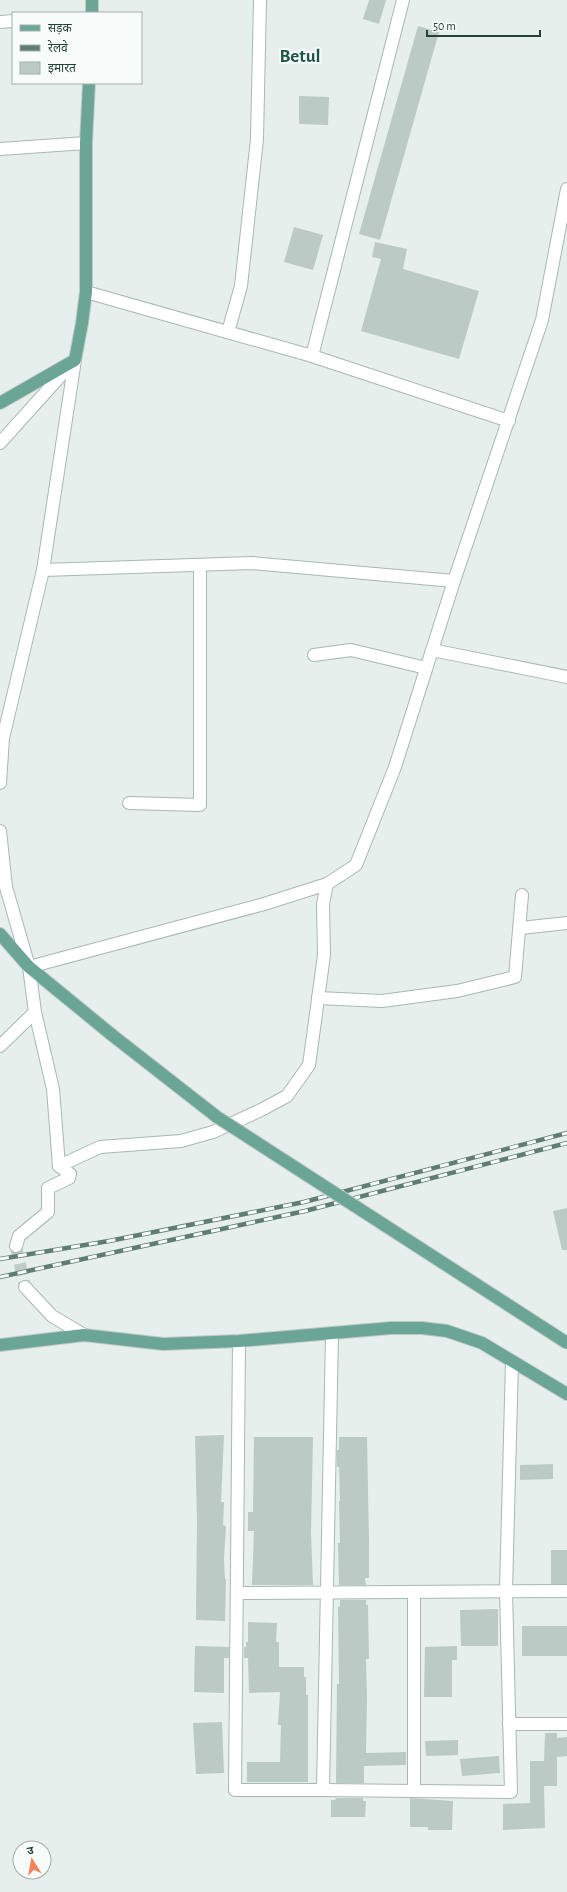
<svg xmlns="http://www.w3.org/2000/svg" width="567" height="1892" font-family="'Alegreya Sans','Noto Sans Devanagari',sans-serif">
<rect width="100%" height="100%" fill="#e6efeb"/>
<!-- building -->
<g fill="#bbcac4">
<polygon points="369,0 386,0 379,24 363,19"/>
<polygon points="418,26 439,32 380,240 359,234"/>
<polygon points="299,96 329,97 328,125 299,124"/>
<polygon points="294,227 323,235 313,270 284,262"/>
<polygon points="375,242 407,249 403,269 479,291 459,359 361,331 381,259 372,257"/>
<polygon points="567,1208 567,1250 562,1250 553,1211"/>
<polygon points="224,1435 221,1502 224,1502 223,1525 226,1526 224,1559 225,1579 226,1579 225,1621 196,1620 197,1520 195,1436"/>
<polygon points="254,1437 313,1437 311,1532 313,1585 252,1585 254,1531 248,1531 248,1512 253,1512"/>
<polygon points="339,1437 367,1437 369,1541 369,1578 365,1578 366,1585 339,1585 338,1543 340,1543 339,1501 340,1501 339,1467 337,1467 337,1450 339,1450"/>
<polygon points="553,1464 553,1479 520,1480 520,1465"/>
<rect x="551" y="1550" width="16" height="34"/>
<polygon points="340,1600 366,1600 366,1605 368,1605 369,1659 366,1659 367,1699 366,1753 406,1752 406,1765 364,1766 364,1783 336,1783 337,1684 339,1684 338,1607 340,1606"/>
<polygon points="498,1609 498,1646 461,1646 460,1610"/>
<polygon points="248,1622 277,1623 276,1642 279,1642 279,1667 304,1667 304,1677 306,1677 306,1695 308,1695 308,1782 247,1782 247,1762 280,1762 281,1725 278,1725 280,1692 249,1693 248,1658 244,1658 244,1647 246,1647 246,1642 248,1642"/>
<rect x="522" y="1626" width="45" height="30"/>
<polygon points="195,1646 229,1647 229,1658 224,1658 224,1693 194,1692"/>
<polygon points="457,1646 457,1660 452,1660 452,1697 424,1697 425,1647"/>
<polygon points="222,1722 224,1773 196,1774 193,1723"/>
<polygon points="545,1733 557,1733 557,1738 567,1737 567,1756 557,1757 557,1786 544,1786 545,1828 503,1830 503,1804 530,1803 530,1761 544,1761"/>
<polygon points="458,1740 458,1755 426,1756 425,1741"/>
<polygon points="499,1756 500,1773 462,1776 460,1759"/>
<polygon points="336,1798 363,1798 363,1801 366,1801 365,1817 331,1817 331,1800 335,1800"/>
<polygon points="410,1798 453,1801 452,1830 428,1830 428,1827 410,1827"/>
</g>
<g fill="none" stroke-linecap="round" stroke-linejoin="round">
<!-- minor-tunnel -->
<polyline stroke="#bfccc8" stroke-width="12" stroke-dasharray="12 6" stroke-linecap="butt" points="16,1246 25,1287"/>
<!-- minor casing -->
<g stroke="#a8b8b2" stroke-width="14">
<g id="minor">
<polyline points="0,22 13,21"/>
<polyline points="0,149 86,143"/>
<polyline points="86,292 312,356 509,421"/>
<polyline points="228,332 241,286 257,139 260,0"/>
<polyline points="312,356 403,0"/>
<polyline points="0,443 72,363"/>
<polyline points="43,570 252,563 454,581"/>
<polyline points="432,650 567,677"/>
<polyline points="314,655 351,650 426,668"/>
<polyline points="0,783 3,738 43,570 75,360"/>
<polyline points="129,803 200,805 200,565"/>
<polyline points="0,831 6,887 29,967 35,1012 53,1089 59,1166 70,1174 69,1178 48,1188 48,1212 19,1236 16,1246"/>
<polyline points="521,928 567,923"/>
<polyline points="318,998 382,1001 457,991 515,977 522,895"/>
<polyline points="0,1046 35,1012"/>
<polyline points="59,1166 100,1147 181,1141 213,1132 261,1110 287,1096 309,1065 324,955 323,904 327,884"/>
<polyline points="25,1287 52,1316 84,1335"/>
<polyline points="239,1341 235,1790 323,1790 332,1334"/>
<polyline points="237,1593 567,1591"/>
<polyline points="509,1724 567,1724"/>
<polyline points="323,1790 511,1792 506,1590 512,1361"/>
<polyline points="414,1791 414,1592"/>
</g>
</g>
<!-- tertiary casing -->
<g stroke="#a8b8b2" stroke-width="14">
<polyline id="tertiary" points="29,967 264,904 327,884 356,865 395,767 454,581 542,320 567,189"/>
</g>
<!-- primary casing -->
<g stroke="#c2cac8" stroke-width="14">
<g id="primary">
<polyline points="92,13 92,0"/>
<polyline points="0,403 75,360 82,323 86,292 86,143 89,83"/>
<polyline points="0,934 29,967 112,1035"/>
<polyline points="0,1345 84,1335 163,1344 239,1341 391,1328 422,1328 447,1331 482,1343 567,1394"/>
</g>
</g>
<!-- minor -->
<use href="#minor" stroke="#fff" stroke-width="12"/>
<!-- tertiary -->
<use href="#tertiary" stroke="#fff" stroke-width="12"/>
<!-- primary -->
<use href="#primary" stroke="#6aa596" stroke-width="12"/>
<!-- rail casing -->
<g stroke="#5f7d75" stroke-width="4.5">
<g id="rail">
<polyline points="0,1259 109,1241 304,1202 567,1133"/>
<polyline points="0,1277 305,1211 567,1143"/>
</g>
</g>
<!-- rail -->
<use href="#rail" stroke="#f7fbf9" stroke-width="3" stroke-dasharray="9" stroke-linecap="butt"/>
<!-- primary-bridge casing -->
<g stroke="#c2cac8" stroke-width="14" stroke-linecap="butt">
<polyline id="primary-bridge" points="112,1035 217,1117 567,1343"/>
</g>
<!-- primary-bridge -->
<use href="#primary-bridge" stroke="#6aa596" stroke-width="12"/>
</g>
<g text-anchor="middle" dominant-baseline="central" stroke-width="4" stroke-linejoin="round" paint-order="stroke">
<!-- town labels -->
<g font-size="19" font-weight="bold" fill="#1f5548" stroke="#f7fbf9">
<text x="300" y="56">Betul</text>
</g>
</g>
<!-- legend -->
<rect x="12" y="12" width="130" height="72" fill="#f7fbf9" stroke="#a3b1ad"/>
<rect x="20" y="25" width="20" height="6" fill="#6aa596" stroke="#a3b1ad"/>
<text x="48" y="32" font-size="12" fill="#24423a">सड़क</text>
<rect x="20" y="45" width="20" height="6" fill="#5f7d75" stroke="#a3b1ad"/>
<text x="48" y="52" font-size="12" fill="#24423a">रेलवे</text>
<rect x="20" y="62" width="20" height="12" fill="#bbcac4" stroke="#a3b1ad"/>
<text x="48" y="72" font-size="12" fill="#24423a">इमारत</text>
<!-- north arrow -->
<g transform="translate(32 1860) rotate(349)"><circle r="19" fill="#f7fbf9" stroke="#a3b1ad"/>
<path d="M0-3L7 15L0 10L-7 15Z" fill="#f4845f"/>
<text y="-6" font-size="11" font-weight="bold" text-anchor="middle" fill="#24423a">उ</text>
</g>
<!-- scale -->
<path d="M427 30v6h113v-6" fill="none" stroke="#24423a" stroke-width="2"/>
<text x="433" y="30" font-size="12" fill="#24423a" stroke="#f7fbf9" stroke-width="3" paint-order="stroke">50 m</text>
</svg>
